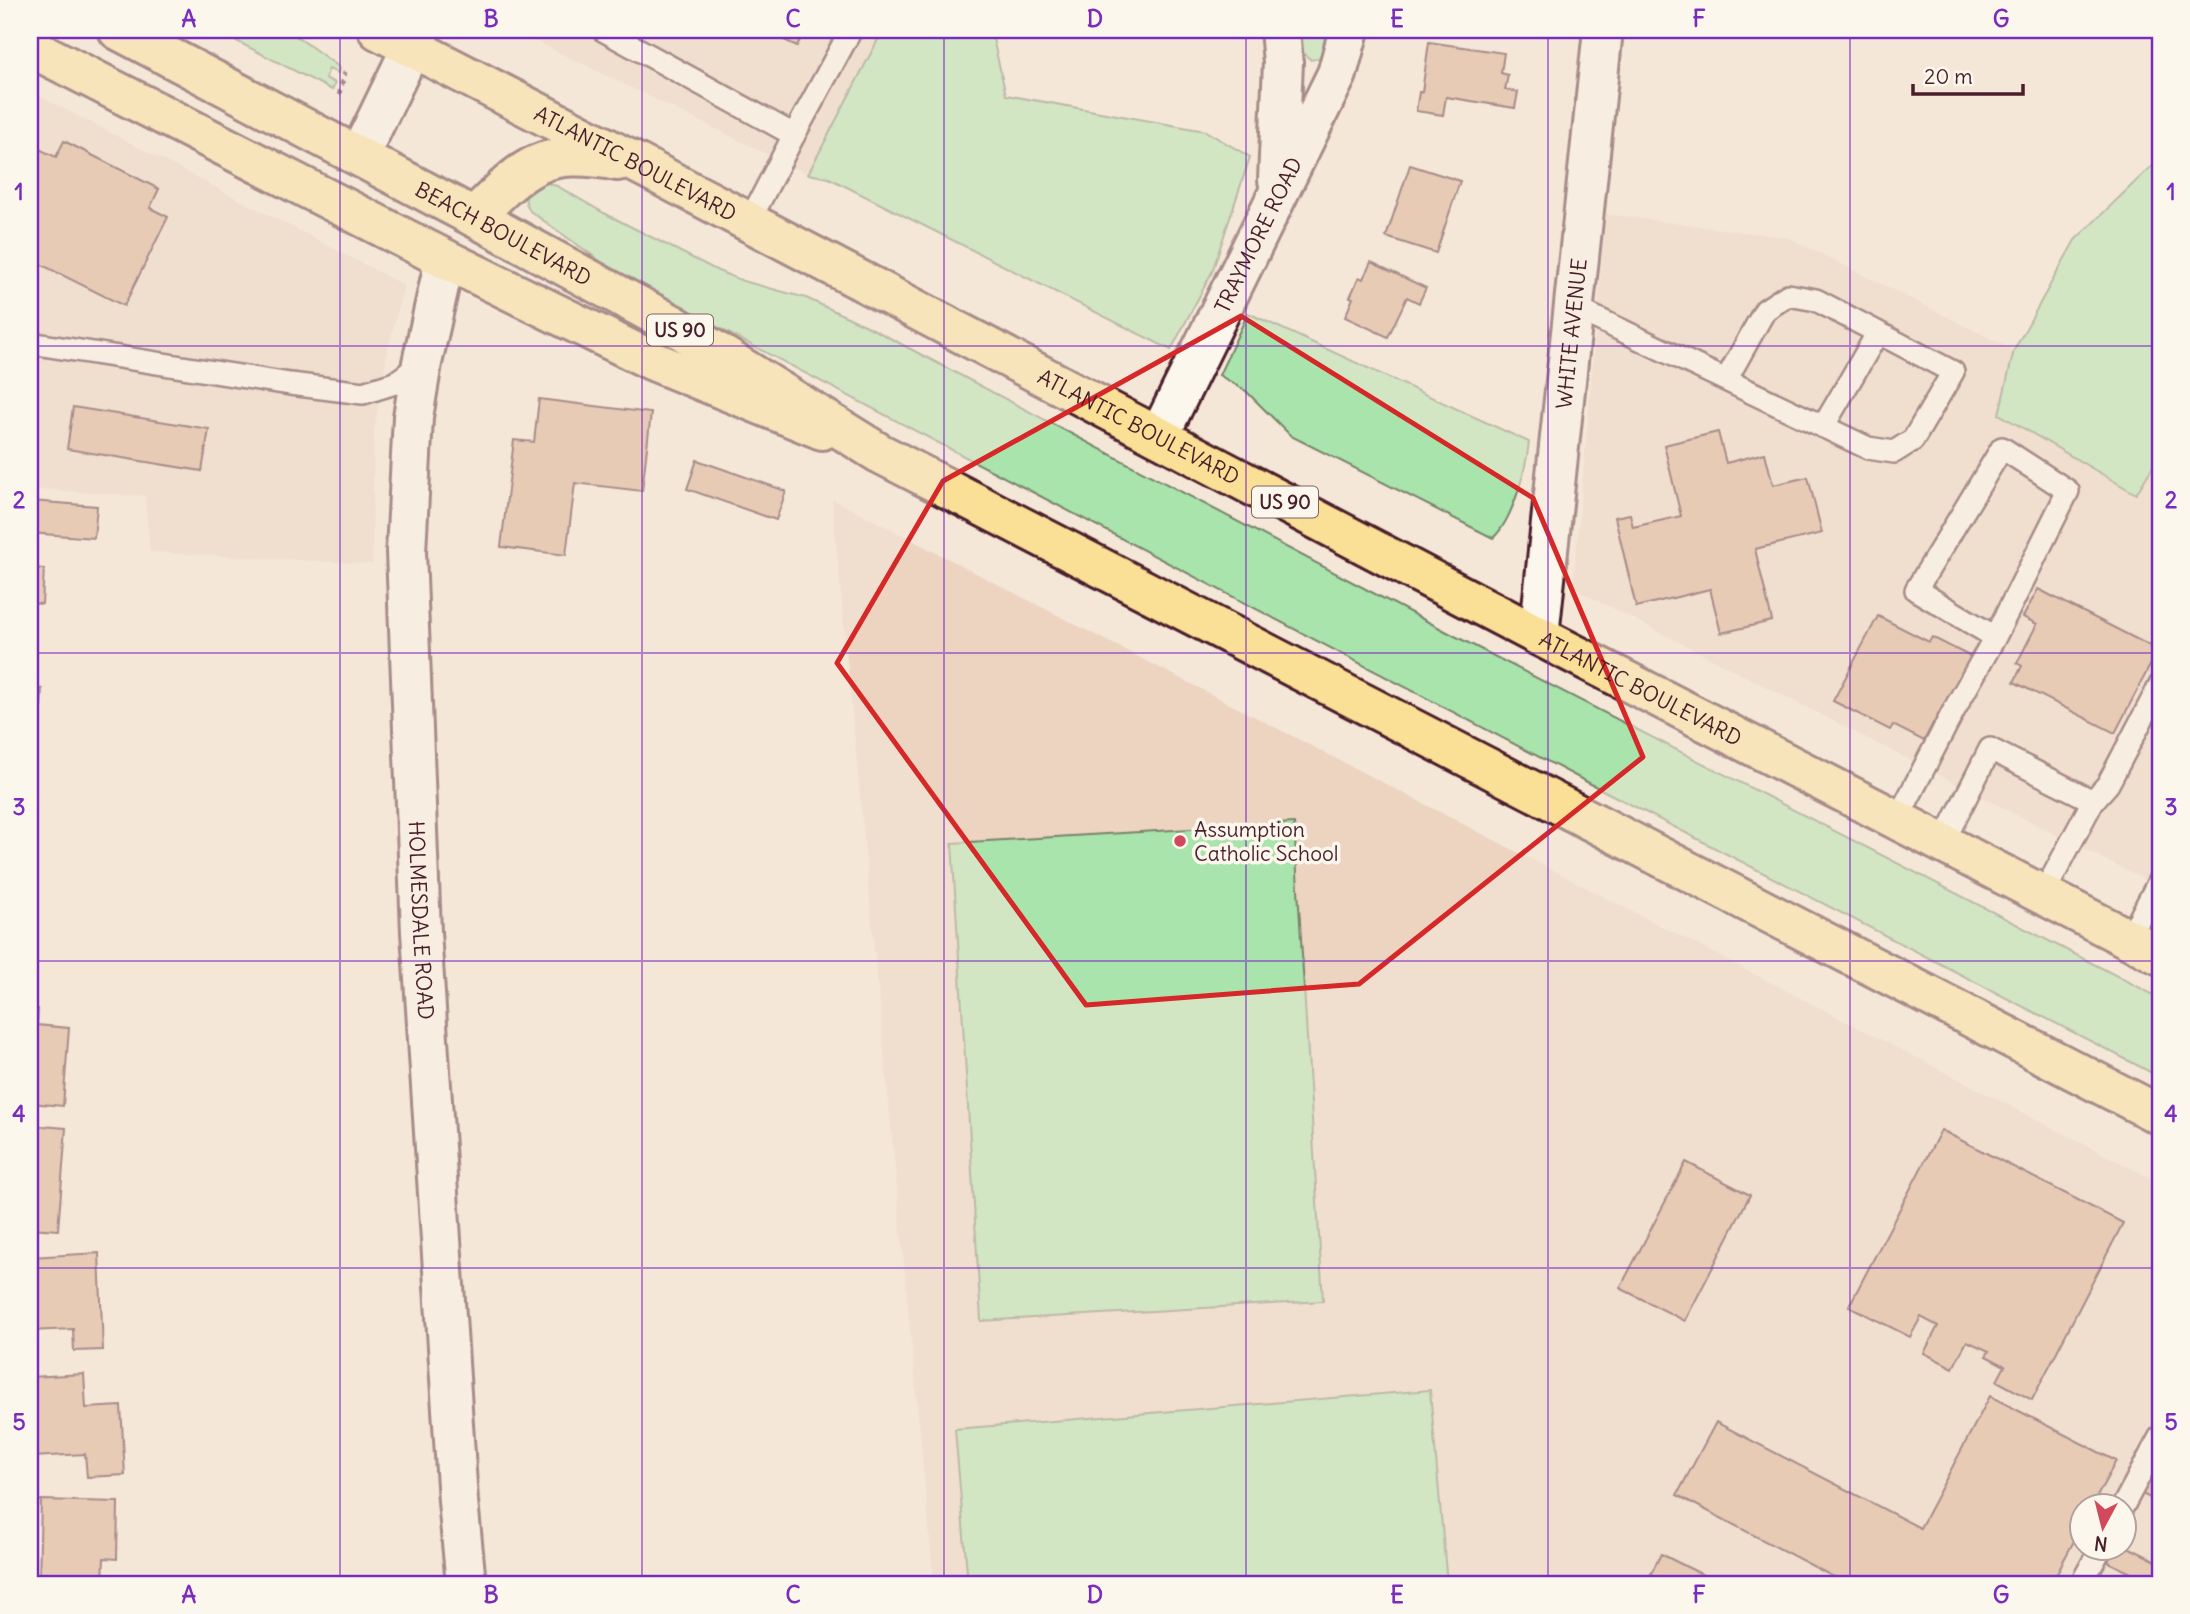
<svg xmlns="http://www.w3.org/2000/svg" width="2190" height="1614" font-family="Delius,sans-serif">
<rect width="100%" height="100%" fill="#f4e7d8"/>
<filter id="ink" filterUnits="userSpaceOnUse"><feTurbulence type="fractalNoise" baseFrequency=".0143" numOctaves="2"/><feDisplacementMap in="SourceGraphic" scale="14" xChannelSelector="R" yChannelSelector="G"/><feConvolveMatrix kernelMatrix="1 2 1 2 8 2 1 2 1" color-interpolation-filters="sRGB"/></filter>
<g filter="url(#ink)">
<!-- built -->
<g fill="#ecd4c1" fill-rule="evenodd">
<polygon points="513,30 883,30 808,174"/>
<polygon points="30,91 404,285 387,353 374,432 372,564 150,552 145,496 30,489"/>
<polygon points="1606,214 1789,238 2014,350 2000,414 2136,494 2160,455 2160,888 1573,588"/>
<path d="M832 499 2160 1183V1584H934ZM2082 1506H2124V1548H2082Z"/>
</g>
<!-- green -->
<g fill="#a8e4ab" stroke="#79826b" stroke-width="2">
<polygon points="215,30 288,30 339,67 338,73 329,69 325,78 335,83 332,90"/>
<polygon points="883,30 991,30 1006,95 1205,131 1250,157 1212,272 1171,350 829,178 808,174"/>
<polygon points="1299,30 1330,30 1330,36 1319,58 1311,60 1301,51"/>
<polygon points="2160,158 2160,455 2136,494 1999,414 2014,350 2075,240"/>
<path d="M541 181 557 186 604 213 718 271 743 281 806 298 867 326 1451 634 2160 998V1077L1585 781 627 280 530 211C520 196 528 189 541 181Z"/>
<path d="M1248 313 1529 442C1526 469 1513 520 1493 538L1291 436 1246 391 1219 375Z"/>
<polygon points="1294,823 1323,1301 981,1321 952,843"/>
<polygon points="1430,1390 1447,1584 968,1584 955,1429"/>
</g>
<!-- building -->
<g fill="#d8a98a" stroke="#4a1f2b" stroke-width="2">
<polygon points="762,30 805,30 797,46"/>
<polygon points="1429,42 1504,53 1501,73 1508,75 1505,90 1518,92 1515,108 1446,97 1443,115 1416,111 1419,92 1422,92"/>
<polygon points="64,141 159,189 150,208 168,217 124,306 30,259 30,158 35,147 56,157"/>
<polygon points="1410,165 1460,181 1436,253 1386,237"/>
<polygon points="1371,262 1426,288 1419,303 1407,297 1388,337 1345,317 1353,298 1350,297 1359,277 1363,279"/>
<polygon points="539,399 651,413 642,491 575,483 566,555 501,547 514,440 534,442"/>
<polygon points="73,407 209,429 202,471 67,449"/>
<polygon points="1718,432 1726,463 1765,453 1773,485 1808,477 1822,533 1755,549 1772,621 1721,633 1710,589 1636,607 1615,517 1630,514 1633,527 1681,516 1664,445"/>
<polygon points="697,460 786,491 776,520 687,489"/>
<polygon points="30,501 97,506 94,538 30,533"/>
<polygon points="30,568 44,569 42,604 30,603"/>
<polygon points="2038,589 2158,650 2115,733 2014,682 2022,666 2017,663 2037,624 2023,617"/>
<polygon points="1878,616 1929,642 1932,637 1973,658 1937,725 1933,723 1924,741 1893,725 1890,730 1833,701"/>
<polygon points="30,688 42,689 40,723 30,722"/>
<rect x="30" y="877" width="6" height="89"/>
<polygon points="30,1009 38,1009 37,1025 69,1028 63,1106 30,1103"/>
<polygon points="30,1125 66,1128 58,1230 30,1228"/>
<polygon points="1941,1130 2123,1223 2032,1400 1997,1381 2005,1366 1986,1356 1989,1351 1967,1341 1953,1368 1924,1353 1938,1326 1921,1317 1910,1337 1849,1306"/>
<polygon points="1686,1162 1750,1195 1685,1321 1620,1288"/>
<polygon points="99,1253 103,1350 74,1351 73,1329 30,1331 30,1257"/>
<polygon points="84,1374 86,1408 121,1406 125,1475 87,1477 85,1454 33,1457 30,1377"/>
<polygon points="1990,1396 2116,1461 2092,1506 2082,1506 2082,1526 2051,1584 1847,1584 1677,1495 1716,1422 1920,1528"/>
<polygon points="2152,1475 2160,1479 2160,1503 2142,1494"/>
<polygon points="41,1500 118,1502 117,1559 104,1558 103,1584 39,1584"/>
<polygon points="2124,1545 2158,1562 2160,1558 2160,1584 2129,1584 2133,1574 2108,1562 2114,1548 2124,1548"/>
<polygon points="1661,1554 1721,1584 1632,1584 1636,1577 1646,1583"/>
</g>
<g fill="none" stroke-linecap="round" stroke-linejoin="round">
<!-- service casing -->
<g stroke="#4a1f2b" stroke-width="26">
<g id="service">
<polyline points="603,30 794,135 749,222"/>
<polyline points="794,135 851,30"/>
<polyline points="1573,307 1868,448 1894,452 1913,440 1953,372 1816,300 1788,295 1765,310 1726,380"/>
<polyline points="30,343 290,384 363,393 395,383 422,363"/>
<polyline points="1823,427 1877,334"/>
<polyline points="2093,801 2108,784 2160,685"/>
<polyline points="1897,820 1954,710 1995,637 2068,491 2002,448 1916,590 1995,637"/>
<polyline points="1943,843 1990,749 2093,801 2043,895"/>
<polyline points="2129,939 2160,879"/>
<polyline points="2123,1506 2160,1437"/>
<polyline points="2081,1584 2101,1548"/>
</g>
</g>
<!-- minor casing -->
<g stroke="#4a1f2b" stroke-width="44">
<g id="minor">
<polyline points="359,156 420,30"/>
<polyline points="1278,180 1283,62 1280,30"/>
<path id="s1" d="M445 259 422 363 413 417 406 552 421 932 458 1501 466 1584"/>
<path id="s2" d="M1159 436 1337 74 1349 30"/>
<path id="s3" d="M1539 636 1603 30"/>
</g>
</g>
<!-- primary casing -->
<g stroke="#4a1f2b" stroke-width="44">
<polyline id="primary" points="30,47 445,259 653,361 822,430"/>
</g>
<!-- trunk casing -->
<g stroke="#4a1f2b" stroke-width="44">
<g id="trunk">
<path id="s4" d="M118 30 474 217 672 324 879 453 2160 1115"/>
<path id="s5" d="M378 30 644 167 1539 636 2160 955"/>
<path d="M474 217C525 166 542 147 618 161"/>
</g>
</g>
<!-- path -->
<polyline stroke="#4a1f2b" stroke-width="4.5" stroke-dasharray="5 5" stroke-linecap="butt" points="339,95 345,72"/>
<!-- service -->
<use href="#service" stroke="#fbf7ec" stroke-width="21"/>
<!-- minor -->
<use href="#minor" stroke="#fbf7ec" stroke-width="38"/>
<!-- primary -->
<use href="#primary" stroke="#fadf96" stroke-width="38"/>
<!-- trunk -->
<use href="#trunk" stroke="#fadf96" stroke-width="38"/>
</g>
</g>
<!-- marked area -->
<path d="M0 0H2190V1614H0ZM1241 316 1533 498 1643 757 1359 984 1086 1005 837 663 943 481Z" fill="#f4e7d8" fill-opacity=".55" fill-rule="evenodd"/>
<path fill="none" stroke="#d62828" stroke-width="5" stroke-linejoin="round" d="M1241 316 1533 498 1643 757 1359 984 1086 1005 837 663 943 481Z"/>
<!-- grid -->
<path fill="none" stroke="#7b2cbf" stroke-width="2" stroke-opacity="0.55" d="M340 30V1584M642 30V1584M944 30V1584M1246 30V1584M1548 30V1584M1850 30V1584M30 346H2160M30 653H2160M30 961H2160M30 1268H2160"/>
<!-- markers -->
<circle fill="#d1495b" stroke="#fbf7ec" stroke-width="2.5" cx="1180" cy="841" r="7"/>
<g text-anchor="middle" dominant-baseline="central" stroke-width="7" stroke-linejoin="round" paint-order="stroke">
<!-- shield labels -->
<g fill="#fbf7ec" stroke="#7f6065" stroke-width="2">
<rect x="647" y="314.5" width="66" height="31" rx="5"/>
<rect x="1252" y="486.5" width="66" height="31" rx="5"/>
</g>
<g font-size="19" font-weight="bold" fill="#4a1f2b">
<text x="680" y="330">US 90</text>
<text x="1285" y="502">US 90</text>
</g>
<!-- street labels -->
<g font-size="21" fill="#4a1f2b" stroke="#fbf7ec">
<text stroke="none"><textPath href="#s5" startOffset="290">ATLANTIC BOULEVARD</textPath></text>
<text stroke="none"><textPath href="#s4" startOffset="436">BEACH BOULEVARD</textPath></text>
<text stroke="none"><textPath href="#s2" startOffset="224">TRAYMORE ROAD</textPath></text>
<text stroke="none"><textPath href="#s3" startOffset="304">WHITE AVENUE</textPath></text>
<text stroke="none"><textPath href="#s5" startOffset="858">ATLANTIC BOULEVARD</textPath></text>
<text stroke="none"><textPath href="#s5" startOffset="1424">ATLANTIC BOULEVARD</textPath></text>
<text stroke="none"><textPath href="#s1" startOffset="665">HOLMESDALE ROAD</textPath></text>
</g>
<!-- poi labels -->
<g font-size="21" fill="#4a1f2b" stroke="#fbf7ec" text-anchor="start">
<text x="1194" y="829">Assumption<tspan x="1194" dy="24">Catholic School</tspan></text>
</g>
</g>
<!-- margin -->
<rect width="2190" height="1614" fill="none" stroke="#fbf7ec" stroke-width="77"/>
<!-- north arrow -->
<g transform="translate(2103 1527) rotate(187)"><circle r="33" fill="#fbf7ec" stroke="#b4a19f" stroke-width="2"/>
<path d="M0-5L12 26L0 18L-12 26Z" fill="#d1495b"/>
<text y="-10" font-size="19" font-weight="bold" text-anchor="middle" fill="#4a1f2b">N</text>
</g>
<!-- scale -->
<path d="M1913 84v10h110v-10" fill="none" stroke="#4a1f2b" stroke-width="3.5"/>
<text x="1924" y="84" font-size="21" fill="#4a1f2b" stroke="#fbf7ec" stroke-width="5" paint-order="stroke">20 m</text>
<rect x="38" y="38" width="2114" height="1538" fill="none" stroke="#7b2cbf" stroke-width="2.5"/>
<g font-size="23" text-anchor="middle" font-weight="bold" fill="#7b2cbf">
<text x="189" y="27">A</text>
<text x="491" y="27">B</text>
<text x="793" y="27">C</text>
<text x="1095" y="27">D</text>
<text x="1397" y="27">E</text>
<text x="1699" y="27">F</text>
<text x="2001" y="27">G</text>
<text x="19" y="200">1</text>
<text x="2171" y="200">1</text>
<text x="19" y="508">2</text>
<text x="2171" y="508">2</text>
<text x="19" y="815">3</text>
<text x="2171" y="815">3</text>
<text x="19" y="1122">4</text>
<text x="2171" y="1122">4</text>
<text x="19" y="1430">5</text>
<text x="2171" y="1430">5</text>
<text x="189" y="1603">A</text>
<text x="491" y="1603">B</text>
<text x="793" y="1603">C</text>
<text x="1095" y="1603">D</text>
<text x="1397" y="1603">E</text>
<text x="1699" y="1603">F</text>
<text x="2001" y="1603">G</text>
</g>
</svg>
